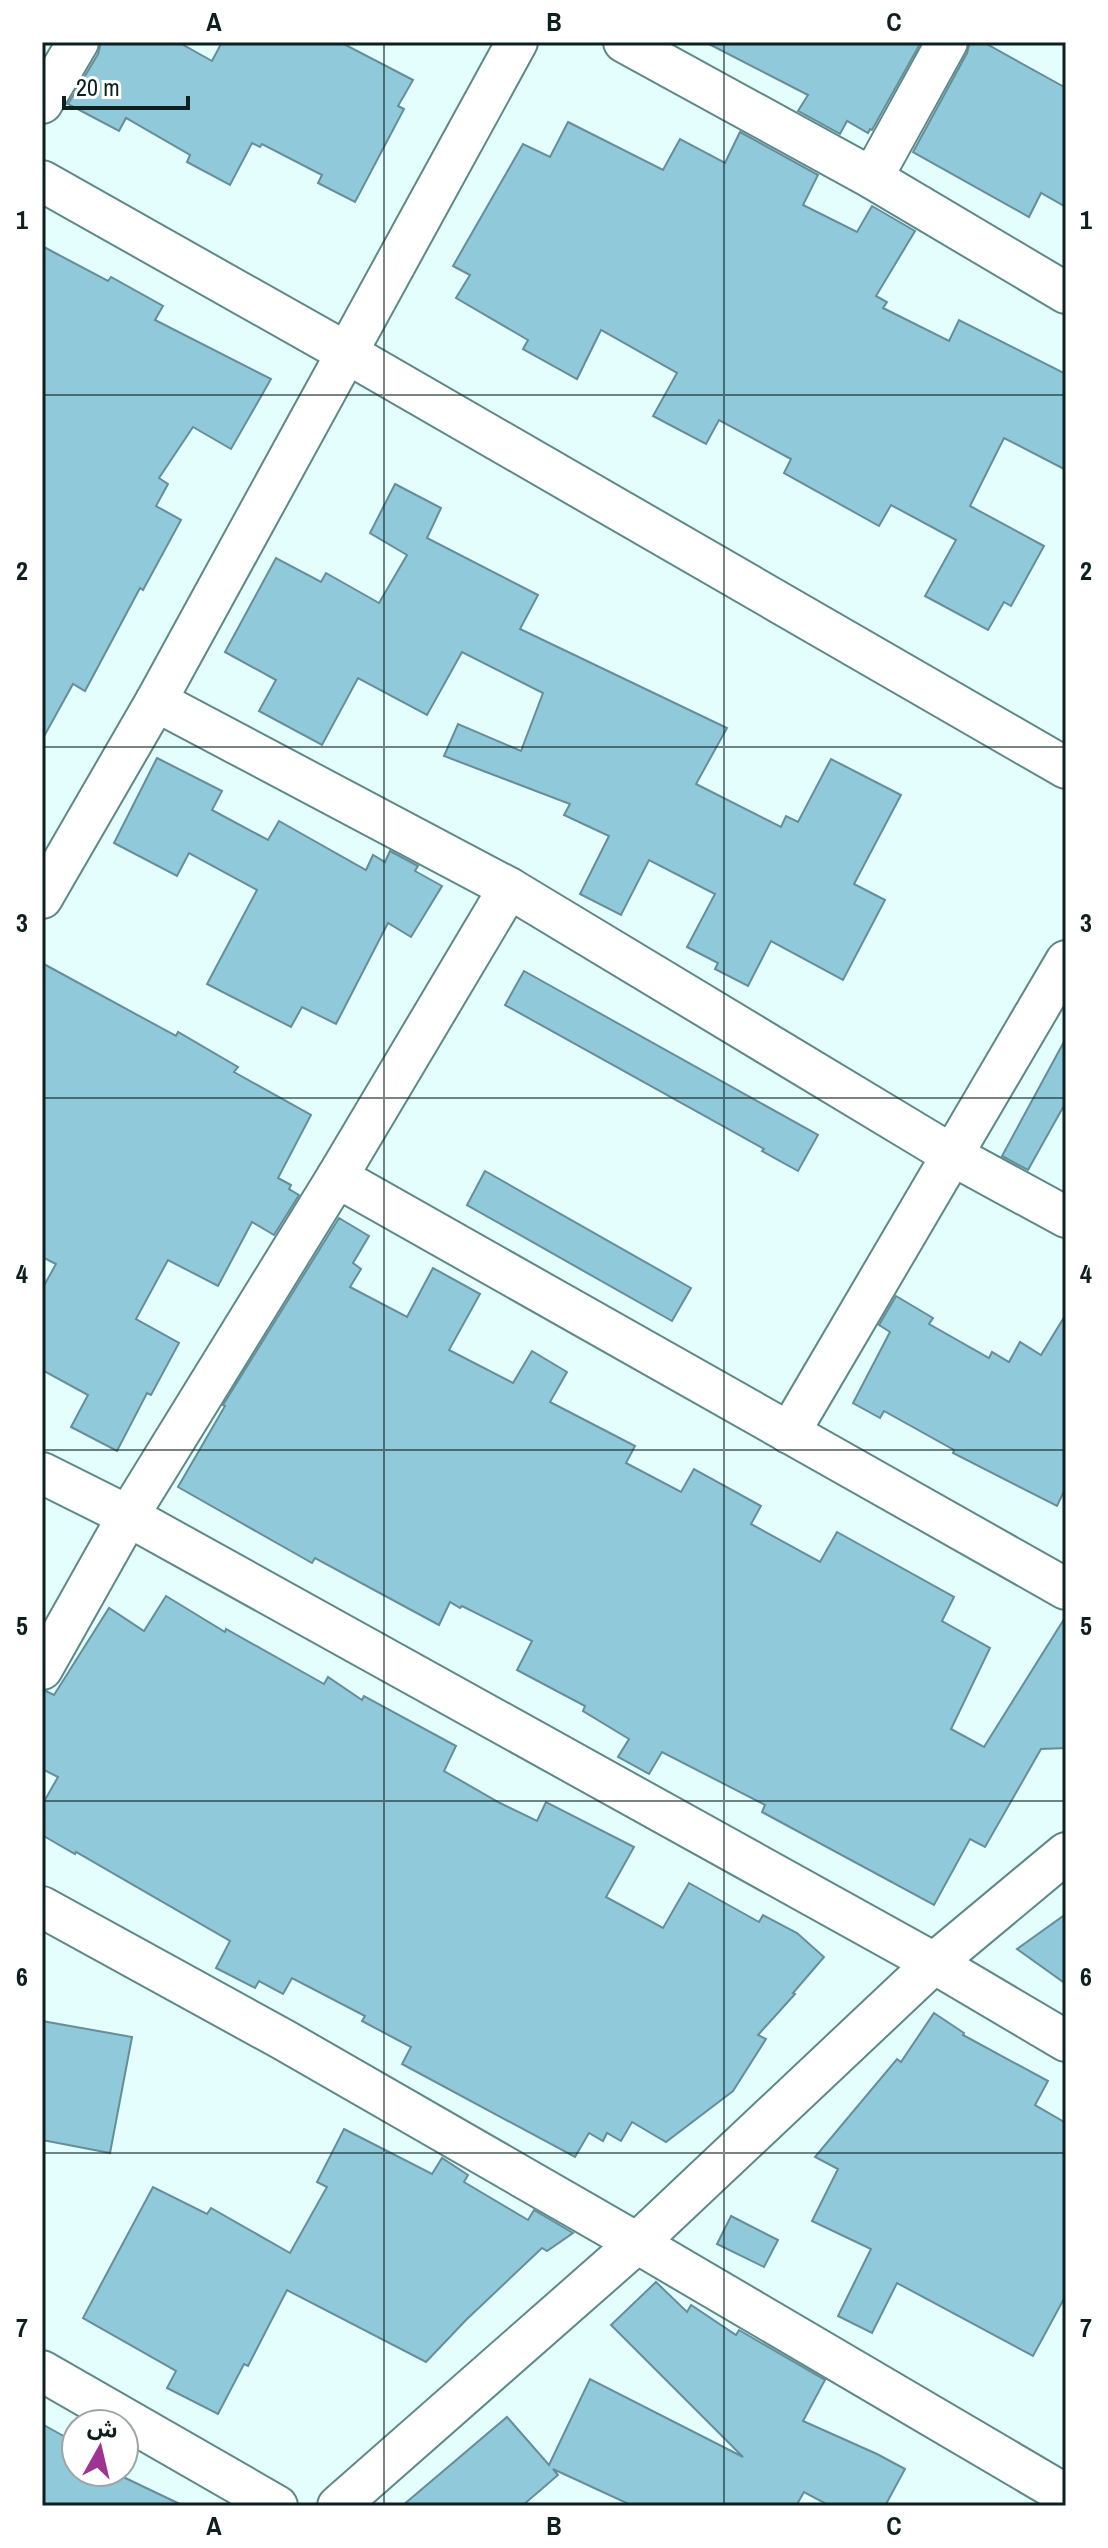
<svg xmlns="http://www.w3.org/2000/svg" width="1108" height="2548" font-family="'Archivo Narrow','Noto Sans Arabic',sans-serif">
<rect width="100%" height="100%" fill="#e3fefc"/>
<!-- building -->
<g fill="#90c9da" stroke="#658e9a" stroke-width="2">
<polygon points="101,42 178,42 212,61 222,42 340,42 413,80 398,106 404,109 355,202 318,183 322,175 262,144 260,147 252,143 230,185 187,162 190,155 126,118 119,131 68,104 98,54"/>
<polygon points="705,42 921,42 872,130 870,129 868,133 847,121 840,134 798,111 808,95"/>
<polygon points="970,42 983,42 1066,88 1066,207 1041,193 1029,217 913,152 967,53"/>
<polygon points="568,122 663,170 680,139 725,163 740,132 818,175 803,205 857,232 872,206 915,231 876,296 887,302 883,308 949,341 959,320 1066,374 1066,470 1004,438 970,506 1044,546 1011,606 1004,602 988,630 925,596 956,540 891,505 879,526 784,473 791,459 719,420 706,444 653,416 677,373 601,330 577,379 523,349 528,340 456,298 470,275 453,266 523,144 550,157"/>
<polygon points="42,246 108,281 111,277 163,306 155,320 271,379 231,449 193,427 159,478 168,484 156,506 181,520 143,590 140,588 85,691 73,684 42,740"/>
<polygon points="395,484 441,508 427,538 538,595 520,629 727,728 696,784 781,827 786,816 798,822 831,759 901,795 854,884 885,900 843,980 771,941 748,986 715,969 718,963 687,947 715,894 649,860 621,915 580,894 609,836 564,815 570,804 444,756 458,724 521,751 543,693 462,652 427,715 358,678 322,745 259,711 276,680 225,652 276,558 321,582 326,573 379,603 407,555 370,533"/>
<polygon points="157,758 222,791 212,810 268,840 279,821 366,870 373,855 385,862 390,851 418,866 415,871 442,886 411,937 388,923 336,1024 302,1007 291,1027 207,984 257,890 189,853 177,876 114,843"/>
<polygon points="42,963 176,1036 178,1032 238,1067 234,1072 311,1115 278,1178 291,1185 289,1189 299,1195 274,1235 252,1222 218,1286 168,1260 136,1319 179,1343 151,1395 147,1393 117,1451 71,1427 88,1395 42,1370 42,1289 56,1264 42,1257"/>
<polygon points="524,971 818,1135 798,1171 762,1151 764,1149 505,1005"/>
<polygon points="1066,1038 1066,1102 1028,1170 1002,1156"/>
<polygon points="485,1171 691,1288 672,1321 467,1205"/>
<polygon points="339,1218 369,1236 353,1263 361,1269 350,1287 407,1317 433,1268 480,1294 449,1350 513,1383 532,1351 567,1372 550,1402 635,1446 626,1463 681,1492 694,1469 761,1506 751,1524 820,1562 837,1532 954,1597 942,1621 990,1648 951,1729 984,1747 1066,1616 1066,1748 1041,1749 985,1847 970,1839 934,1905 762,1812 765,1805 662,1752 649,1774 618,1757 629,1739 583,1711 585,1706 517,1670 532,1641 462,1606 460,1608 450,1602 439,1625 315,1558 312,1563 178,1487 225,1406 223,1405"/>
<polygon points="896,1296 933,1318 929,1324 989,1358 992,1352 1009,1362 1020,1342 1041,1355 1066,1314 1066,1487 1057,1506 953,1453 954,1450 884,1411 880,1418 853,1403 890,1332 879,1325"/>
<polygon points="166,1596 225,1632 226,1629 324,1684 328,1677 362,1700 364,1696 456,1746 444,1771 500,1803 537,1821 546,1802 634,1847 606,1897 663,1928 689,1883 759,1922 763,1915 797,1933 824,1957 793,1993 795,1994 758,2035 766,2039 733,2091 666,2142 632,2122 621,2141 607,2133 603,2141 589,2133 575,2157 402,2064 411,2047 362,2021 365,2016 292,1978 283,1994 259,1981 255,1988 216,1968 230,1941 76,1852 75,1854 42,1835 42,1805 58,1777 42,1769 42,1692 46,1691 54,1695 109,1608 144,1631"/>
<polygon points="1066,1914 1066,1984 1017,1949"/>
<polygon points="934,2013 964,2033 963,2035 1048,2081 1035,2105 1066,2123 1066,2295 1033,2356 897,2283 872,2333 838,2316 871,2249 812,2221 838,2169 815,2157 897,2059 901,2062"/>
<polygon points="42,2021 132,2037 110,2153 42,2140"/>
<polygon points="344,2129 432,2174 442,2158 468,2175 464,2182 528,2220 534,2210 573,2233 547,2251 542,2248 466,2320 426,2362 287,2290 248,2366 244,2364 218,2414 167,2388 176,2371 83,2318 153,2187 207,2214 211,2208 290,2253 327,2187 317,2182"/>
<polygon points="731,2216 778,2240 764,2267 717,2244"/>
<polygon points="656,2282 687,2312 691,2305 736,2335 739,2330 825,2380 803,2421 877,2454 905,2469 885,2506 830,2506 804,2492 796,2506 633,2506 553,2469 558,2475 522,2506 402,2506 507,2417 549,2465 590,2379 743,2457 611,2325"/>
<polygon points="42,2424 76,2443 76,2472 121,2472 119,2475 184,2506 42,2506"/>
</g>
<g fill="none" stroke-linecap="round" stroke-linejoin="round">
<!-- street casing -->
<g stroke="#5d8986" stroke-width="44">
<g id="street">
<polyline points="624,42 872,178 1066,293"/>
<polyline points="42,103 78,42"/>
<polyline points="872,178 947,42"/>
<polyline points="42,181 347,353 1066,768"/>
<polyline points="156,701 509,888 952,1155 1066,1217"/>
<polyline points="42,898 156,701 517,42"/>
<polyline points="337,1177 1066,1589"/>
<polyline points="789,1433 1066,961"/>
<polyline points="42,1473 128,1516 934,1963 1066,2041"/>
<polyline points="42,1669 128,1516 337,1177 509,888"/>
<polyline points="42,1907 284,2040 637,2243 1066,2495"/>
<polyline points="42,2371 277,2506"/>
<polyline points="338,2506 637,2243 934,1963 1066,1853"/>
</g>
</g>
<!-- street -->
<use href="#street" stroke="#fff" stroke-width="40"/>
</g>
<!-- grid -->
<path fill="none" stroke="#0d1f1e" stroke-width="2" stroke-opacity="0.55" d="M384 42V2506M724 42V2506M42 395H1066M42 747H1066M42 1098H1066M42 1450H1066M42 1801H1066M42 2153H1066"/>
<!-- border -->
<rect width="1108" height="2548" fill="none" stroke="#ffffff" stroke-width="88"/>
<!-- north arrow -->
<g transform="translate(100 2448) rotate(8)"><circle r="38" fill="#ffffff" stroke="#9ea5a5" stroke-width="2"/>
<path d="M0-6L14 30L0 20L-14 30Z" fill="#9e3394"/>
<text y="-12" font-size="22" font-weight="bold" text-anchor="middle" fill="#0d1f1e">ش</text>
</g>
<!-- scale -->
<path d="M64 96v12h124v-12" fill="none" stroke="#0d1f1e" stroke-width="4"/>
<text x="76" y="96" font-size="24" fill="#0d1f1e" stroke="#ffffff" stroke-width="6" paint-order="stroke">20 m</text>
<rect x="44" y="44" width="1020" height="2460" fill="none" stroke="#0d1f1e" stroke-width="3"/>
<g font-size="26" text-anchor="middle" font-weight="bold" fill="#0d1f1e">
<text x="214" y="31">A</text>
<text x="554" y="31">B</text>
<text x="894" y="31">C</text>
<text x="22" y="229">1</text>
<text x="1086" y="229">1</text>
<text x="22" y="580">2</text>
<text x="1086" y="580">2</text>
<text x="22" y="932">3</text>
<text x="1086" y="932">3</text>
<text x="22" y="1283">4</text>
<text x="1086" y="1283">4</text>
<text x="22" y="1635">5</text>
<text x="1086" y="1635">5</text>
<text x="22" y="1986">6</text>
<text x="1086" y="1986">6</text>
<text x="22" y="2337">7</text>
<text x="1086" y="2337">7</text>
<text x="214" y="2535">A</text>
<text x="554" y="2535">B</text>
<text x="894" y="2535">C</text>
</g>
</svg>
